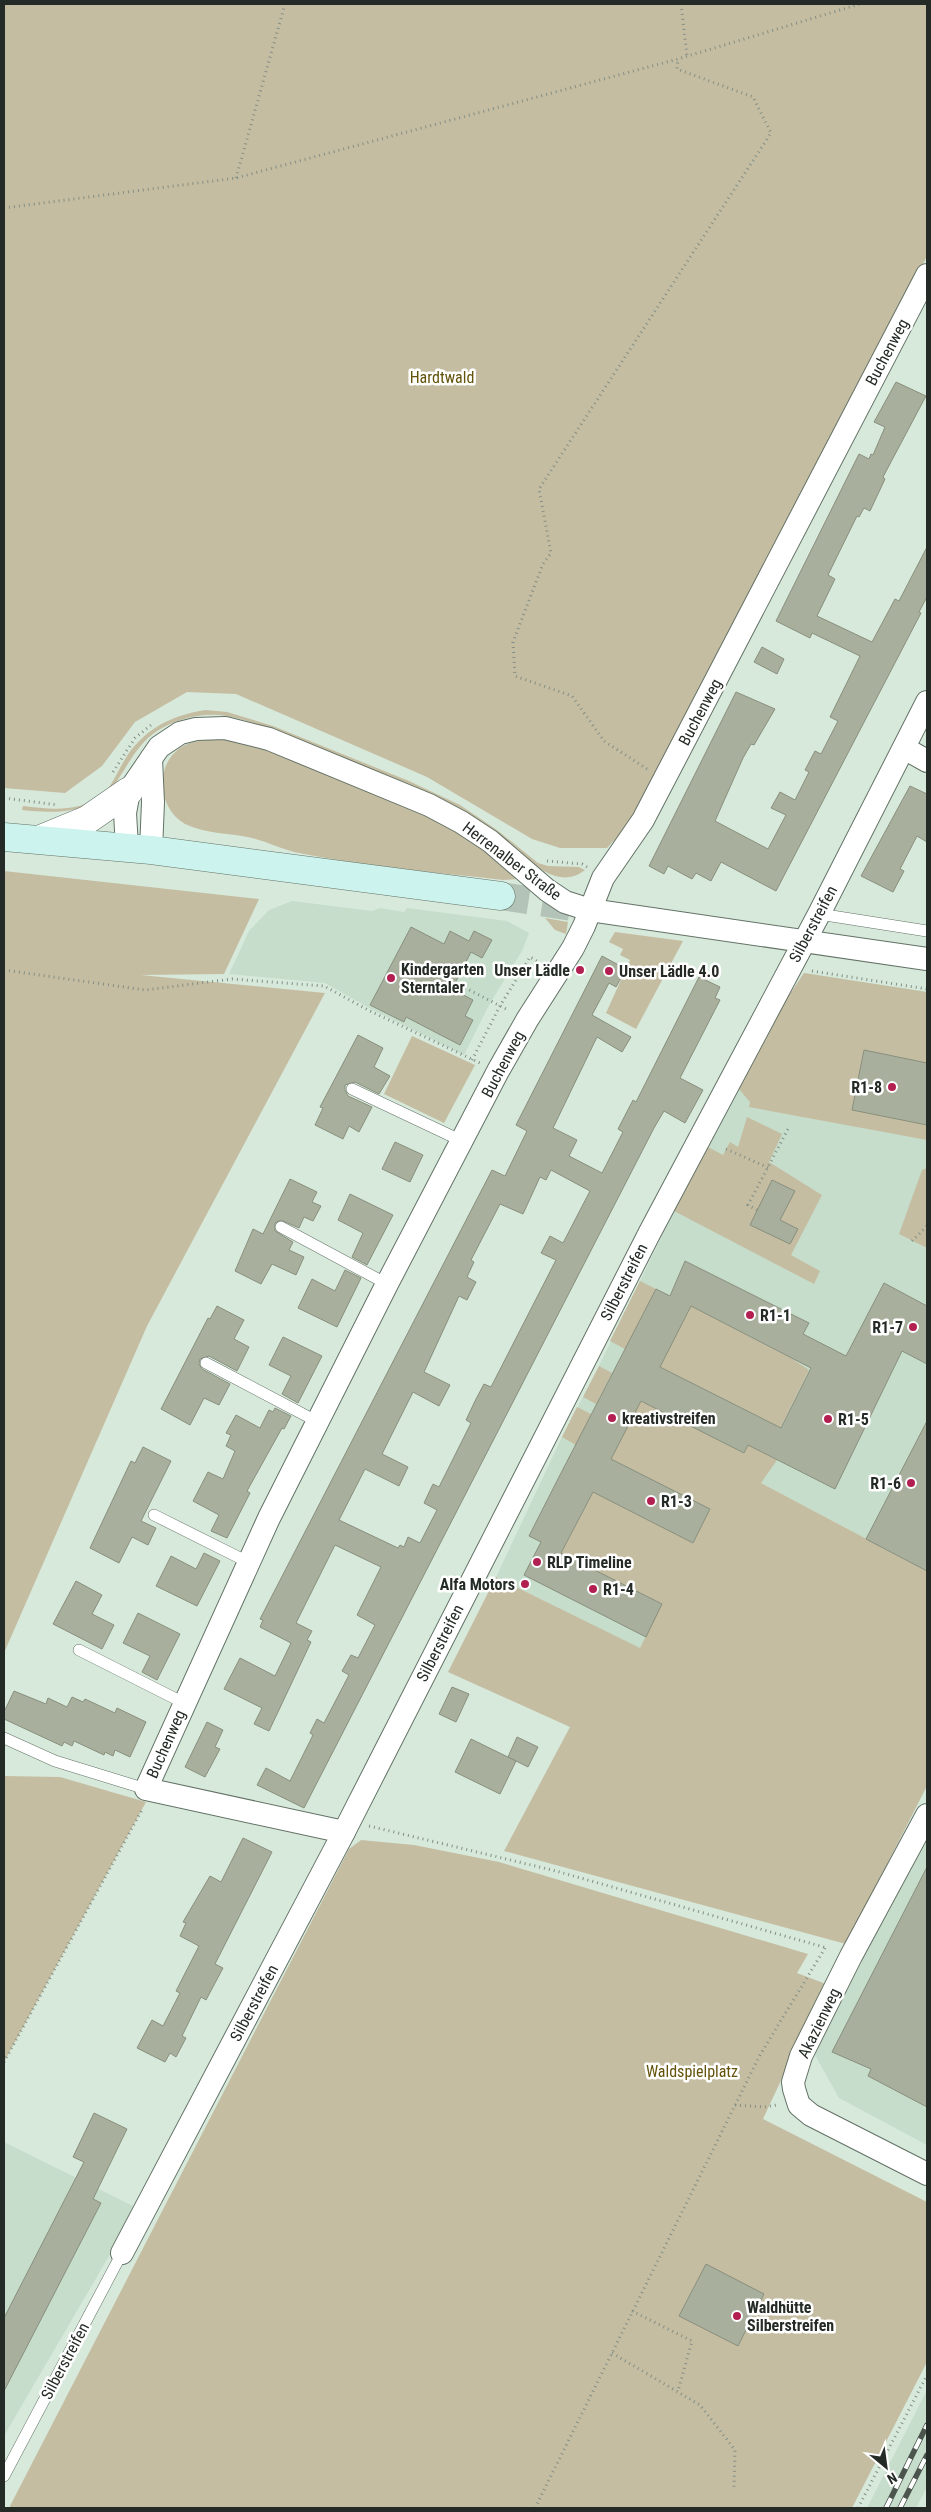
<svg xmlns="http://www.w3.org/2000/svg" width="931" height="2512" font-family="'Roboto Condensed',sans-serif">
<rect width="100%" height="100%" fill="#d7e9db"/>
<!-- built -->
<g fill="#c6ddcb">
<polygon points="292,901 372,911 380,908 404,912 407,908 507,921 529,933 522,951 489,1005 464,1055 371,1009 325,983 229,974 249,931 269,910"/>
<polygon points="804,973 927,992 927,1571 761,1483 658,1658 496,1577 562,1437 599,1366 674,1211 738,1088"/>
<polygon points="927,1830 927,2145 839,2098 815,2055"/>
<polygon points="4,2142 137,2208 4,2436"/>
<polygon points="927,2390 927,2487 916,2508 867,2508"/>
</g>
<!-- green -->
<g fill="#c5bda1">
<polygon points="4,4 927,4 927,256 637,816 607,848 560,848 532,839 427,777 236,694 187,692 135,722 102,766 65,793 4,788"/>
<path d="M206 710 227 712 273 726 409 781 460 805 497 830 538 863 548 866 579 867 585 870C564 886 546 873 526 860 465 829 405 798 344 767 307 748 267 723 226 716 203 712 176 719 157 731 139 743 130 761 119 778 98 814 59 814 22 810L23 806C49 809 77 813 101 796 112 787 117 772 124 761 142 730 171 715 206 710Z"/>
<path d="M225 738 253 742 436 818 475 842 517 879 503 880C435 872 366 867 299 853 283 850 268 842 252 838 230 833 206 834 185 824 158 809 154 766 180 748 193 739 210 740 225 738Z"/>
<polygon points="4,871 259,899 224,974 141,975 325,993 147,1326 4,1653"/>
<polygon points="545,918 568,922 566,934 555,930"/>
<polygon points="615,932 683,941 636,1029 606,1013 630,960 620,955 623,949 609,942"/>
<polygon points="804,973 927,992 927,1063 864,1050 852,1110 927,1125 927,1140 749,1107 750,1102 738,1088 779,1010"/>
<polygon points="412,1036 475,1065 444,1123 384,1094"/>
<polygon points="747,1117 782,1134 769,1162 822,1195 791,1255 820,1271 814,1284 674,1211 708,1147 723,1155 730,1142 738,1147"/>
<polygon points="927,1168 927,1248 899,1234 922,1170"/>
<polygon points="640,1281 656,1289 625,1349 610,1341"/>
<polygon points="691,1306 791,1358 809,1370 767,1455 777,1460 761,1483 927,1571 927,1786 846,1944 504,1851 570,1727 448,1672 496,1577 640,1648 662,1604 561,1553 593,1492 693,1543 710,1509 611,1459 641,1401 744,1453 761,1418 660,1367"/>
<polygon points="599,1366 612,1373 596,1404 583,1397"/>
<polygon points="577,1407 591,1414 576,1445 562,1437"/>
<polygon points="4,1776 60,1777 146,1802 4,2062"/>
<polygon points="361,1840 414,1845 499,1862 808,1954 797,1973 826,1984 763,2119 927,2202 927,2362 852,2508 11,2508 10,2506 349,1849"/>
</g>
<!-- building -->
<g fill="#a8af9c" stroke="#898f7d" fill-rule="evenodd">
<polygon points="896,382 926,396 883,477 885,479 870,511 864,508 859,517 857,516 828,575 835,579 817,616 872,642 895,599 899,601 927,547 927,597 919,612 921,613 776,891 721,862 711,881 696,873 692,879 668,866 664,874 649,866 736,692 775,709 754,745 751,744 743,758 715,821 768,849 786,815 771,808 780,792 795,800 809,772 805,770 815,751 821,754 838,721 830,717 860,656 812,633 810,638 776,621 859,454 869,459 871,454 873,455 885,427 874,422"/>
<polygon points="762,647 784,659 777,674 754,662"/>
<polygon points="910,786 927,794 927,842 917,836 900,869 904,871 893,892 861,876"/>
<polygon points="411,927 444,944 450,931 469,941 474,931 492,940 482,958 471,952 452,989 473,1000 465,1016 473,1020 460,1045 406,1017 404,1022 370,1005"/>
<path d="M602 956 626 969 616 987 609 983 592 1015 631 1037 622 1052 597 1037 553 1128 577 1140 569 1156 602 1173 623 1132 618 1129 633 1100 636 1102 699 977 720 987 715 998 720 1000 680 1078 703 1090 685 1123 664 1111 654 1128 304 1808 257 1785 266 1768 290 1781 313 1735 310 1733 317 1719 324 1723 349 1675 342 1671 351 1655 358 1658 375 1625 357 1615 381 1567 335 1545 296 1623 312 1631 307 1640 311 1642 269 1731 254 1724 262 1708 224 1689 240 1658 275 1676 291 1643 260 1627 263 1620 260 1619 492 1170 505 1176 527 1131 516 1125ZM551 1170 590 1191 563 1243 550 1236 541 1253 556 1260 491 1387 484 1384 476 1399 466 1420 471 1423 439 1487 433 1484 424 1503 437 1510 420 1543 408 1537 404 1547 400 1545 398 1548 339 1520 365 1469 399 1486 408 1467 382 1454 413 1392 439 1406 450 1385 424 1372 459 1296 467 1300 476 1282 467 1277 474 1262 471 1260 500 1204 523 1214 540 1177 546 1180Z"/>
<polygon points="358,1035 383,1048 374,1067 390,1076 379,1094 355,1082 345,1085 345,1090 348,1096 372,1107 359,1132 349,1126 343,1139 315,1125 323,1108 320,1107"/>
<polygon points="864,1050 927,1063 927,1125 852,1110"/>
<polygon points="395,1142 423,1155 410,1182 382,1169"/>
<polygon points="290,1179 317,1192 312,1202 321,1206 313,1221 304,1217 299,1228 281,1220 275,1223 275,1231 293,1242 289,1250 304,1257 296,1275 272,1264 261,1284 235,1271 253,1229 263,1234"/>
<polygon points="772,1180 795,1191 780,1220 798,1229 790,1244 750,1225"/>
<polygon points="350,1194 393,1215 367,1265 352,1257 363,1233 338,1220"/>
<path d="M685 1261 809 1323 803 1334 846 1356 884 1283 927 1306V1364L902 1351 835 1489 748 1445 744 1453 641 1401 611 1459 710 1509 693 1543 593 1492 561 1553 662 1604 646 1637 524 1575 541 1542 529 1536 560 1475 656 1289 670 1296ZM691 1306 811 1368 781 1428 660 1367Z"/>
<polygon points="345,1270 361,1278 337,1327 298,1308 312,1279 335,1291"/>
<polygon points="217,1306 244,1320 234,1339 249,1347 237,1371 209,1356 200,1359 199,1364 202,1369 230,1384 219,1405 204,1398 190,1425 161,1409 208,1318 210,1319"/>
<polygon points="283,1337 322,1356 298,1403 282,1394 291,1376 269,1365"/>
<polygon points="275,1408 291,1416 284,1429 282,1428 247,1491 250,1493 227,1538 211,1531 219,1515 193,1501 208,1472 223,1479 235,1451 226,1446 231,1435 226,1433 236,1415 260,1428 269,1410 273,1412"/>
<polygon points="927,1421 927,1571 866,1539"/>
<polygon points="143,1447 171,1461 141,1521 156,1528 148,1545 132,1537 119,1563 90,1548 131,1461 135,1463"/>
<polygon points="204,1553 220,1561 197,1606 156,1586 171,1556 196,1569"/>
<polygon points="76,1581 102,1595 92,1614 114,1625 102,1649 53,1624"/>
<polygon points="138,1613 180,1634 157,1680 142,1672 150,1656 123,1643"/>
<polygon points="452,1687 469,1694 456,1722 439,1714"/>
<polygon points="14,1691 46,1704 48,1698 67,1707 72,1697 83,1702 85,1699 115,1713 117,1708 146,1722 130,1757 115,1750 113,1756 105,1752 104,1755 74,1741 72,1746 64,1742 62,1746 4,1719 4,1712"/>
<polygon points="207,1722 223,1730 215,1747 220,1749 205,1777 185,1767"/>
<polygon points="517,1737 538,1747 528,1767 508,1757"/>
<polygon points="471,1739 516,1761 500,1794 455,1772"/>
<polygon points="243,1838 272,1852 215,1964 223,1968 206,2000 201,1997 182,2036 186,2038 176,2057 170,2053 165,2062 137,2048 152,2020 163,2026 180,1993 176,1991 199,1946 180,1936 186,1923 183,1922 210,1876 221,1882"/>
<polygon points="927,1867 927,2107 868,2076 871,2069 832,2052"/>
<polygon points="94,2113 127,2129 93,2199 101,2203 4,2391 4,2318 84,2162 73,2157"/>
<polygon points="706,2264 764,2294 738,2346 679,2316"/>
</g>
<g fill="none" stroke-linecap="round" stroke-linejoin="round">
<!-- secondary-tunnel -->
<polyline stroke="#b3c3b7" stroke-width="28" stroke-dasharray="28 14" stroke-linecap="butt" points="501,896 585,909"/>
<!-- service casing -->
<g stroke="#637266" stroke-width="12">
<g id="service">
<polyline points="819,914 927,931"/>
<polyline points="352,1089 462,1141"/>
<polyline points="281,1227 387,1284"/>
<polyline points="206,1363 318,1422"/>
<polyline points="154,1515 248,1562"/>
<polyline points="79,1650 184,1703"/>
<polyline points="4,1738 55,1761 146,1789"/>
<polyline points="4,2476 122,2253"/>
</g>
</g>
<!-- minor casing -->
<g stroke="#637266" stroke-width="24">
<g id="minor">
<polyline points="904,748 927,761"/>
<polyline points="151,759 153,802 151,850"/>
<polyline points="127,847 125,813 129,791 159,747 180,733 196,729 225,728 269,739 429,805 461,822 490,841 547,890 565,902 590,910 927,959"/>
<polyline points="927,1815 851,1956 801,2056 793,2082 794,2089 799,2105 811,2115 927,2174"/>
<polyline points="344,1832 146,1789 269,1518 387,1284 498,1071 527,1020 573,948 584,926 603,878 643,820 927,275"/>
<polyline points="122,2253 344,1832 650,1232 819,914 927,702"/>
</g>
</g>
<!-- tertiary casing -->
<g stroke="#637266" stroke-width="29">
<polyline id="tertiary" points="41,839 87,820 129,791"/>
</g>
<!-- secondary casing -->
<g stroke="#637266" stroke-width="29">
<polyline id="secondary" points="4,837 151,850 501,896"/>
</g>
<!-- path -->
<g stroke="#838f86" stroke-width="3" stroke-dasharray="1 4" stroke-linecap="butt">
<polyline points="681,4 687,56"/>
<polyline points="236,178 285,4"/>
<polyline points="4,208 236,178 678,59 860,4"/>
<polyline points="647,769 604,741 572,696 515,676 513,642 543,564 551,553 539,489 771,133 753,97 677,69 678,59"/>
<polyline points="113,772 135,738 151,725"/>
<polyline points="4,798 58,805"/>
<polyline points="547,861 582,864 587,867"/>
<polyline points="4,970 145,990 232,979 324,986 370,1011 480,1063"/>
<polyline points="812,971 927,989"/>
<polyline points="456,983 508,1010"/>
<polyline points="472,1060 500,1006 530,957 540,963"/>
<polyline points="726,1149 769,1168"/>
<polyline points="757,1210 748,1205 789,1127"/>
<polyline points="912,1241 927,1226"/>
<polyline points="369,1826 556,1871 827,1948"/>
<polyline points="4,2062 143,1808"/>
<polyline points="735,2105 764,2107 777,2105"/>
<polyline points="632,2311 692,2341 678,2391"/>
<polyline points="612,2353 700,2405 735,2450 734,2487"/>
<polyline points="535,2508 760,2055 825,1948"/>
<polyline points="858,2508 927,2375"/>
</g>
<!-- service -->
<use href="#service" stroke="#fff" stroke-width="11"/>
<!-- minor -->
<use href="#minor" stroke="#fff" stroke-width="22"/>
<!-- tertiary -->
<use href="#tertiary" stroke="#fff" stroke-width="28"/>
<!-- secondary -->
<use href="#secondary" stroke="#ccf3ed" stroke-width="28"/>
<!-- rail casing -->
<g stroke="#4b554e" stroke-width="5.5">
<g id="rail">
<polyline points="886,2508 927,2425"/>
<polyline points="900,2508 927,2455"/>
</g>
</g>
<!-- rail -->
<use href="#rail" stroke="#fff" stroke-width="4" stroke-dasharray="11" stroke-linecap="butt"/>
</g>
<!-- markers -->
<g fill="#b12050" stroke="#fff" stroke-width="2">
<circle cx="580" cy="970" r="5"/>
<circle cx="609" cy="971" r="5"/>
<circle cx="391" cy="978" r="5"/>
<circle cx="892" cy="1087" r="5"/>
<circle cx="750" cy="1315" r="5"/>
<circle cx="913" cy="1327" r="5"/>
<circle cx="612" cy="1418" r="5"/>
<circle cx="828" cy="1419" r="5"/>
<circle cx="911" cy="1483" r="5"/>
<circle cx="651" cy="1501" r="5"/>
<circle cx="537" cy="1562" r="5"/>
<circle cx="525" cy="1584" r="5"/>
<circle cx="593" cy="1589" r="5"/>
<circle cx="737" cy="2316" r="5"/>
</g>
<g text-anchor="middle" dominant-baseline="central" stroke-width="5" stroke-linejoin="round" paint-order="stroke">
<!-- street labels -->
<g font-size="16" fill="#242b26" stroke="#fff">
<text transform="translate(887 352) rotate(-62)">Buchenweg</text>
<text transform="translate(700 712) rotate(-62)">Buchenweg</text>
<text transform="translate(512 861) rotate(37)">Herrenalber Straße</text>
<text transform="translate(813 924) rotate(-62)">Silberstreifen</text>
<text transform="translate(503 1064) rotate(-62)">Buchenweg</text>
<text transform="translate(624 1282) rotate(-63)">Silberstreifen</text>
<text transform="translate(440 1643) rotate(-63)">Silberstreifen</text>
<text transform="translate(166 1744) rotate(-66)">Buchenweg</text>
<text transform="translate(254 2003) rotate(-62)">Silberstreifen</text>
<text transform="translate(819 2023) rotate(-64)">Akazienweg</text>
<text transform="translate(65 2361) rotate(-62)">Silberstreifen</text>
</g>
<!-- park labels -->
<g font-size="16" fill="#63520a" stroke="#fff">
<text x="442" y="377">Hardtwald</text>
<text x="692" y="2071">Waldspielplatz</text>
</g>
<!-- poi labels -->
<g font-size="16" font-weight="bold" fill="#242b26" stroke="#fff" text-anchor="start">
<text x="401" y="969">Kindergarten<tspan x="401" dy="18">Sterntaler</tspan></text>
<text x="570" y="970" text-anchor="end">Unser Lädle</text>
<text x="619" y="971">Unser Lädle 4.0</text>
<text x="882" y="1087" text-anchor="end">R1-8</text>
<text x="760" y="1315">R1-1</text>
<text x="903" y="1327" text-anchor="end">R1-7</text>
<text x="622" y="1418">kreativstreifen</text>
<text x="838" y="1419">R1-5</text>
<text x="901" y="1483" text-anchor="end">R1-6</text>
<text x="661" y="1501">R1-3</text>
<text x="547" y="1562">RLP Timeline</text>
<text x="515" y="1584" text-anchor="end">Alfa Motors</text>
<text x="603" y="1589">R1-4</text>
<text x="747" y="2307">Waldhütte<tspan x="747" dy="18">Silberstreifen</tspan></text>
</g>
</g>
<!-- border -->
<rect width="931" height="2512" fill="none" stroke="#242b26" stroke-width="10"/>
<!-- north arrow -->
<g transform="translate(886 2467) rotate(151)" stroke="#ffffff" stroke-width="4" paint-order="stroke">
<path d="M0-4L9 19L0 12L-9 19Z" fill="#242b26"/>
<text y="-8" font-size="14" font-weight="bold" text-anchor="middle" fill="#242b26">N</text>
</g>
</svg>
